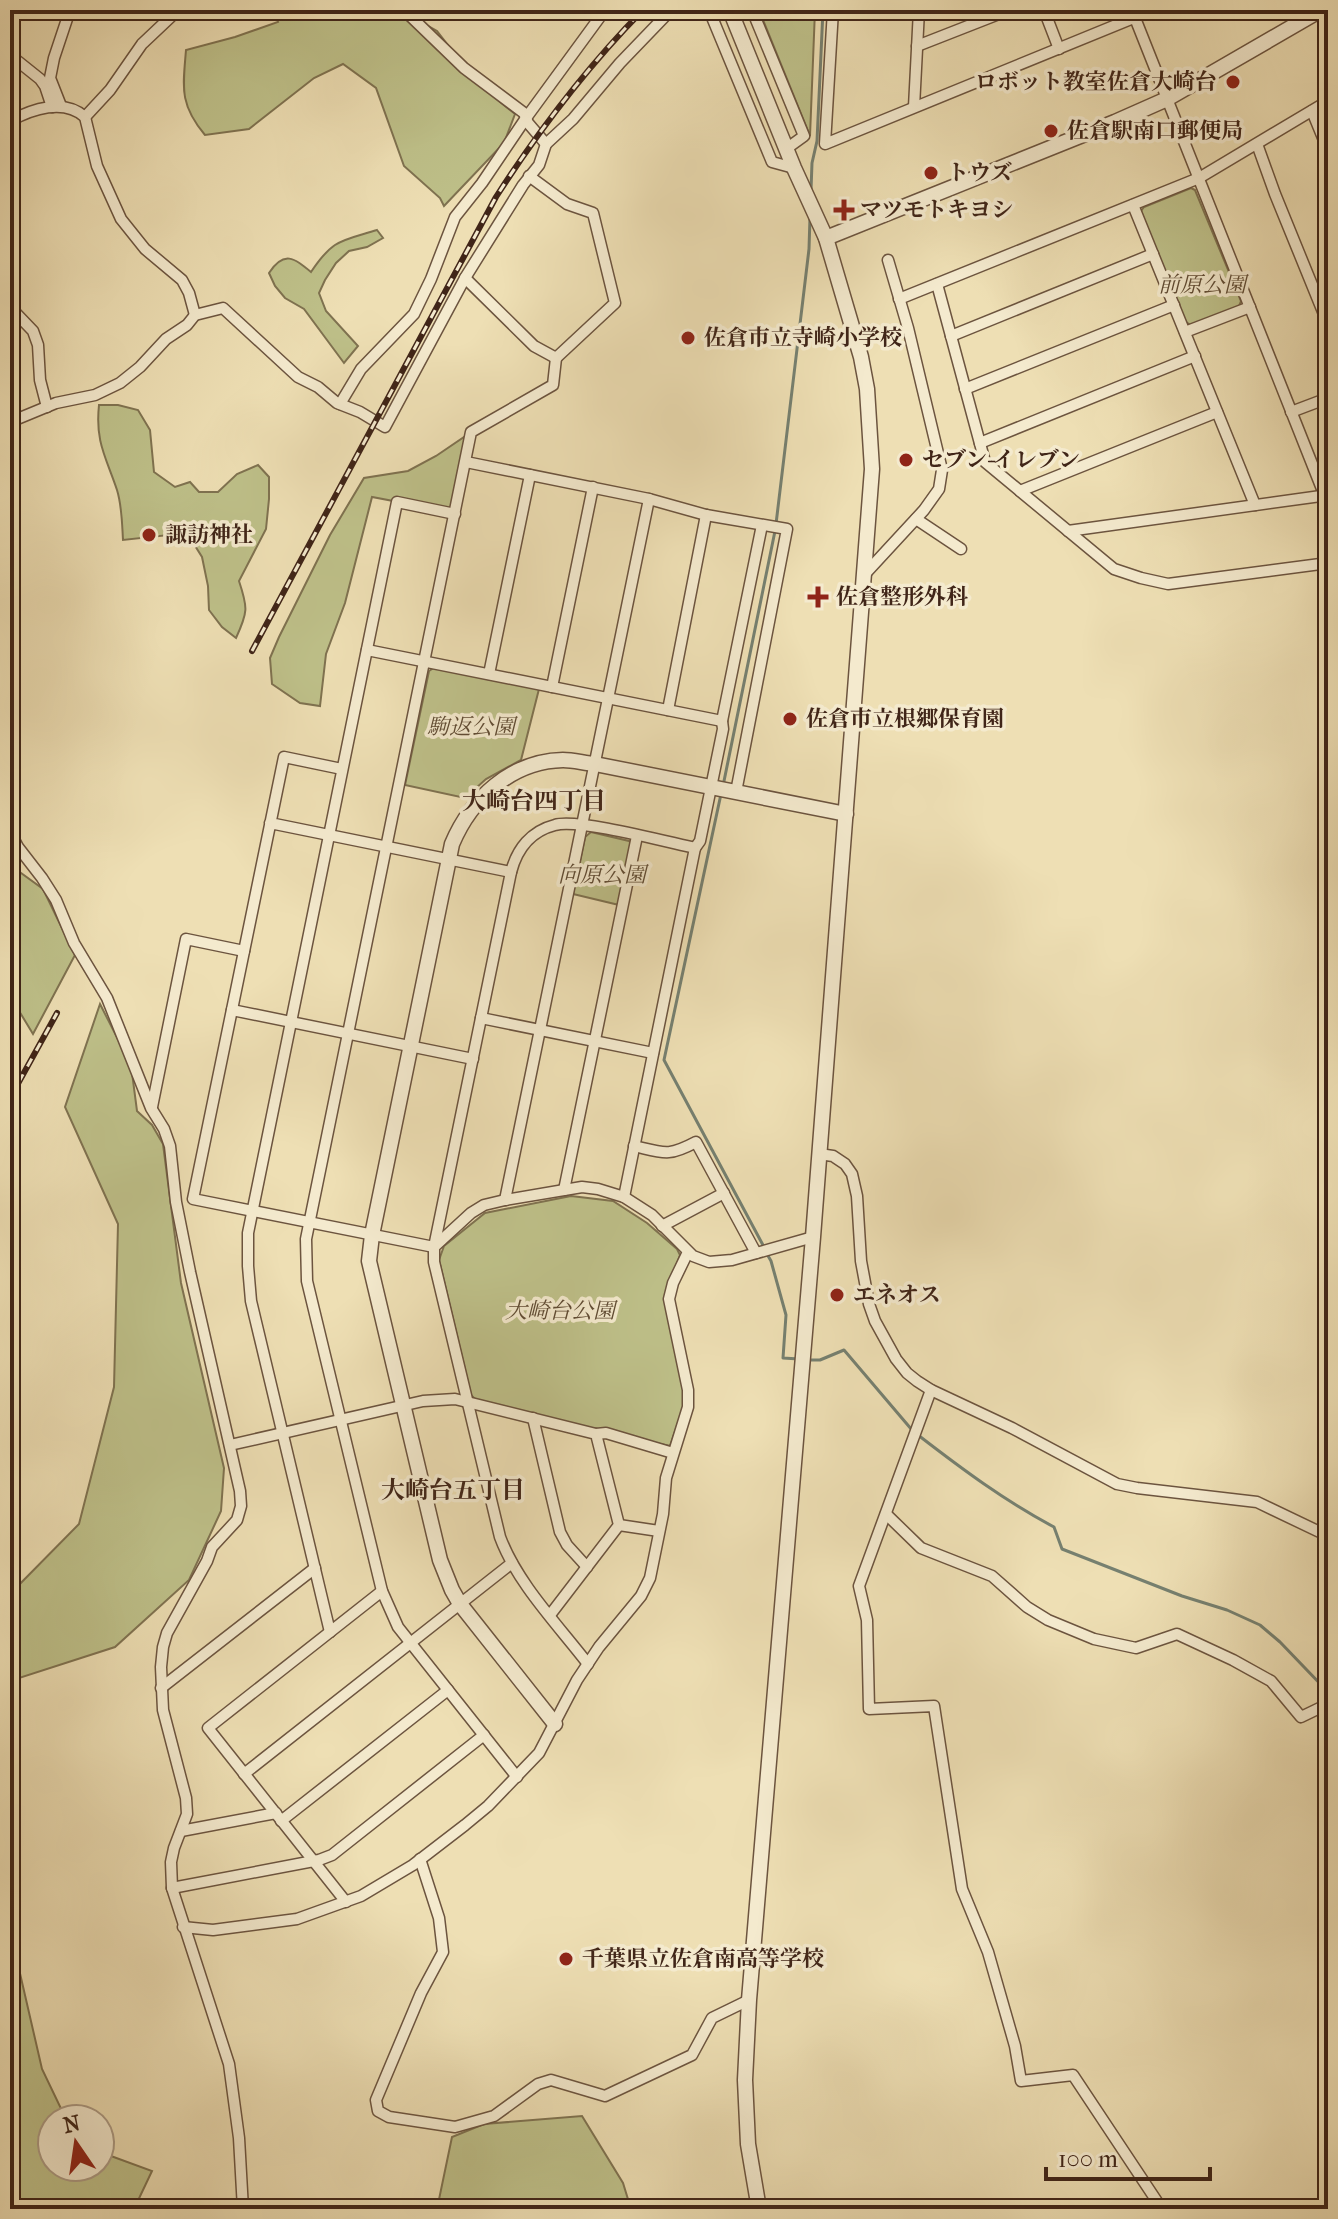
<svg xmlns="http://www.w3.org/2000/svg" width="1338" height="2219" font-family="'IM FELL French Canon','Noto Serif JP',serif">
<rect width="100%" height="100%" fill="#eedfb4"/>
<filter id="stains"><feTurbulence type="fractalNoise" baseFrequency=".0025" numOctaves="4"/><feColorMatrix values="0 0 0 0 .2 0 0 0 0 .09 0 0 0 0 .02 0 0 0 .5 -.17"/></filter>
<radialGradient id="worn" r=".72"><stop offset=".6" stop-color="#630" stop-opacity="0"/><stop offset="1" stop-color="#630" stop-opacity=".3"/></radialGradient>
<!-- green -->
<g fill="#bec089" stroke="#7f7250" stroke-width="2">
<path d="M274 10H400L437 31 468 71 499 101 515 114 504 143 444 206 440 198 404 166 376 88 343 64 314 78 249 129 205 135C179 104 183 87 186 50L235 37 278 22Z"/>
<polygon points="759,10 815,10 810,136"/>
<polygon points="1191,188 1195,190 1241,301 1239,306 1192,326 1183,320 1141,211 1144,207"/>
<path d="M377 230 383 238 367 247 349 251 336 263 325 280 319 293 326 311 358 346 344 363 304 309 285 298 275 286 269 273C284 250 294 258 311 272 333 239 341 241 377 230Z"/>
<path d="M99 405H118L138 410 150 430 154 472 175 487 190 482 199 492H218L237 474 258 465 269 477V499L266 529 239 581C248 608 248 612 236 638L222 627 209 610 208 586 202 557 187 533 123 540C122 523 122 506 117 490 106 457 95 442 99 405Z"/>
<polygon points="467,435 451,512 372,497 345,603 326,654 320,706 300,703 272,684 270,658 279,637 330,535 364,478 408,471 436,456"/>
<polygon points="435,667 539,689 521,760 486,779 465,798 405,785 429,671"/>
<polygon points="591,832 629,841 633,846 619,905 573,894 585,837"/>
<polygon points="10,865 43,889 75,955 33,1034 10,996"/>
<polygon points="100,1004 131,1065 137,1111 152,1125 163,1144 181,1283 224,1468 221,1511 189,1580 115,1647 10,1681 10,1594 79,1524 114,1387 118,1224 65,1107"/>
<polygon points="571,1196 613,1201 647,1223 677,1249 680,1255 671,1279 685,1402 670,1446 604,1432 476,1400 471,1395 439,1260 444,1246 485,1213"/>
<polygon points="10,1930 42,2069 66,2119 52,2119 52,2167 100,2167 100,2152 152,2171 134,2209 10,2209"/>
<polygon points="582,2116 623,2183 631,2209 437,2209 452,2137 484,2124"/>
</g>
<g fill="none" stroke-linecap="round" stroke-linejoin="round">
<!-- stream -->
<g stroke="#768070" stroke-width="3">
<polyline points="811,190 812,163 817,141 823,10"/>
<polyline points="776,524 809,249 810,217"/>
<polyline points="723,786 775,531"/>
<polyline points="721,794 664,1060 764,1247"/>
<polyline points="767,1254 771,1261 786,1315 783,1358 799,1359"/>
<polyline points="807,1360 820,1360 844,1350 912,1430"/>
<path d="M918 1435C962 1469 1005 1501 1054 1527L1062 1549 1182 1596 1227 1610 1260 1625 1280 1642 1328 1692"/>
</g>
<!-- minor casing -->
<g stroke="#6c543f" stroke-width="13">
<g id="minor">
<polyline points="404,10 464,68 524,113 528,123 546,144"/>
<polyline points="709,10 772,162 794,168"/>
<polyline points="752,10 804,136 786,149"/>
<polyline points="833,10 825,144 1153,10"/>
<polyline points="1044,10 1059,49"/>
<polyline points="1135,18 1328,504"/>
<polyline points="917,46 1009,10"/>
<polyline points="10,55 40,79 45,86 52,107"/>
<polyline points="61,106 50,78 54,58 70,10"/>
<polyline points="914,107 919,10"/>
<polyline points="1312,111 1328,150"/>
<polyline points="85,117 110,90 142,44 178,10"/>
<path d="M10 121C32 109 64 98 85 117L97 166 121 219 145 249 182 280 189 293 195 315"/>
<polyline points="1257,144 1275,194 1328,324"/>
<polyline points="1133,205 1255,505"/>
<polyline points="465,278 534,346 556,358 615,303 593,213 567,204 529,176"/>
<polyline points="937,284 985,462 1114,569 1141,578 1168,584 1328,563"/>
<polyline points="899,299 1199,178 1328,101"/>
<polyline points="10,307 33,331 38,345 40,380 47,407"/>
<polyline points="1185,332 1250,307"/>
<polyline points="951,336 1153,254"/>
<polyline points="965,389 1174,305"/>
<polyline points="340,404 361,369 414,314 431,279 455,217 482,183 526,118 605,10"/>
<polyline points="1291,412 1328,398"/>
<polyline points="10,422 56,403 95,395 120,383 140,367 166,339 187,325 195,315 223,308 298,377 318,387 337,403 360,412 385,427 465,278 523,185 539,165 546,144 573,119 620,63 671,10"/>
<polyline points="980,443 1195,356"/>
<polyline points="466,462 649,499 706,515 787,529 736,792"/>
<polyline points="1020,491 1217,412"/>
<polyline points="916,519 961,549"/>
<polyline points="1068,531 1328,495"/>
<polyline points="864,575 924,510 939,489 942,470 908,328 888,260"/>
<polyline points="367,650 722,721 762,525"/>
<polyline points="489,674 530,475"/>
<polyline points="552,687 593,487"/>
<polyline points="668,710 706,515"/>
<polyline points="270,823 511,872 434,1247 193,1199 284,757 342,769"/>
<polyline points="10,832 18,847 42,878 56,900 74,943 107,998 151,1108 164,1129 170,1146 176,1202 190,1272 240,1491 241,1506 237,1520 212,1547 207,1561 167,1633 163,1647 161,1667 163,1710 186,1798 187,1814 174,1848 171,1862 172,1888 229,2064 239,2138 243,2209"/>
<polyline points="695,848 700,841 723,729 722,721"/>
<path d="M511 872C517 849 531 831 555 825 577 818 667 842 695 848L624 1197"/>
<polyline points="232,1010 473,1059"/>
<polyline points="481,1018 653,1053"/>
<polyline points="152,1107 186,939 244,951"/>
<path d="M634 1146C664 1153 668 1157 696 1142L756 1253"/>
<polyline points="819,1154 833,1156 845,1164 852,1174 857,1196 861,1261 869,1304 875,1321 896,1359 907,1373 917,1381 931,1390 1012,1428 1117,1484 1137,1488 1257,1502 1328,1536"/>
<polyline points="564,1190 637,836"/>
<polyline points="505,1200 649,499"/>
<polyline points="662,1226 724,1193"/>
<polyline points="931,1390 859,1586 867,1620 869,1709 934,1706 962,1889 988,1952 1015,2046 1021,2081 1073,2075 1162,2209"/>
<polyline points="533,1418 560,1532 567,1545 587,1567"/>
<polyline points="596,1434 606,1433 673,1453"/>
<polyline points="230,1445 423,1401 455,1399 596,1434 619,1525 550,1615"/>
<polyline points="886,1514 921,1548 992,1576 1027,1607 1048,1620 1094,1639 1136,1648 1177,1634 1233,1660 1271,1681 1301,1717 1328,1704"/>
<polyline points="619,1525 659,1531"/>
<polyline points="330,1632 251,1301 248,1266 248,1233 397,502 455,514"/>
<path d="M588 1664C558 1625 517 1583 500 1537L434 1262V1247L471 1213 484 1205 505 1200 582 1187 598 1189 624 1197 652 1215 693 1256 709 1262 732 1260 813 1237"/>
<polyline points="161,1688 315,1568"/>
<polyline points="244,1774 512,1563"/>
<polyline points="517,1777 398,1627 382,1591 307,1281 306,1239 471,432 553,385 556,358"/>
<polyline points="281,1821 448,1690"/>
<polyline points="181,1831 276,1813"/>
<polyline points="420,1859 439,1918 443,1952 421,1993 376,2100 378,2111 389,2117 455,2127 494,2116 538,2084 551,2080 605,2096 692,2055 712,2018 749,2000"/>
<polyline points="172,1888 319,1860 332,1855 484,1735"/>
<polyline points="346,1902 208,1728 382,1591"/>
<polyline points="183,1927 213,1930 297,1919 361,1896 413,1865 465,1825 488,1806 539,1753 577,1680 599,1647 641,1596 650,1578 663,1514 666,1478 688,1407 688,1390 669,1299 673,1283 688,1252"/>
</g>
</g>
<!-- tertiary casing -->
<g stroke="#6c543f" stroke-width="17">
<g id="tertiary">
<polyline points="730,10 794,168 826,238 861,357 867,389 872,469 813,1237 749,2000 745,2080 748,2144 759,2209"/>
<polyline points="826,238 1115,122 1167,99 1321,10"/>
<path d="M555 1724 460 1604 452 1590 440 1560 369 1261 372 1235 452 844C471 799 511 761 563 760 573 760 584 763 595 764L846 814"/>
</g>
</g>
<!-- minor -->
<use href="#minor" stroke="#f4eace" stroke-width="10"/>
<!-- tertiary -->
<use href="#tertiary" stroke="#f4eace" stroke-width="14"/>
<!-- rail casing -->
<g stroke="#402518" stroke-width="6">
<g id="rail">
<path d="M252 651 496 197C539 130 587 67 643 10"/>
<polyline points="10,1098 57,1013"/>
</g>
</g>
<!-- rail -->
<use href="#rail" stroke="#f4eace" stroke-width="3" stroke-dasharray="9" stroke-linecap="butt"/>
</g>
<!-- markers -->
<g fill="#8f2418" stroke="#f4eace" stroke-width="3">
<circle cx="1233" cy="82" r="8"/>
<circle cx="1051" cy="131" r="8"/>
<circle cx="931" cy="173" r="8"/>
<path d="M840 198h8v8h8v8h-8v8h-8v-8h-8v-8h8z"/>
<circle cx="688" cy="338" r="8"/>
<circle cx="906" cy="460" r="8"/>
<circle cx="149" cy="535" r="8"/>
<path d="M814 585h8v8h8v8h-8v8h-8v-8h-8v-8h8z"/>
<circle cx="790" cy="719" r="8"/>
<circle cx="837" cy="1295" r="8"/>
<circle cx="566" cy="1959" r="8"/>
</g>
<g text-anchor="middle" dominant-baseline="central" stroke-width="7" stroke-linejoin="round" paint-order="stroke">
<!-- poi labels -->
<g font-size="22" font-weight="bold" fill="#402518" stroke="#f4eace" text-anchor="start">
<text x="1217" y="82" text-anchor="end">ロボット教室佐倉大崎台</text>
<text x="1067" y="131">佐倉駅南口郵便局</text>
<text x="947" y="173">トウズ</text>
<text x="860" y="210">マツモトキヨシ</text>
<text x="704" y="338">佐倉市立寺崎小学校</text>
<text x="922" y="460">セブン-イレブン</text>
<text x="165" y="535">諏訪神社</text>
<text x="836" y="597">佐倉整形外科</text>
<text x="806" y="719">佐倉市立根郷保育園</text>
<text x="853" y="1295">エネオス</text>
<text x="582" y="1959">千葉県立佐倉南高等学校</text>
</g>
<!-- park labels -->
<g font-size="22" font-style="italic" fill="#604c34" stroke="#f4eace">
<text x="1202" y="285">前原公園</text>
<text x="471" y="727">駒返公園</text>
<text x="602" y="875">向原公園</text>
<text x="560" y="1311">大崎台公園</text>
</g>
<!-- neighbourhood labels -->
<g font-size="24" font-weight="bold" fill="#402518" stroke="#f4eace">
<text x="534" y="801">大崎台四丁目</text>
<text x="453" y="1490">大崎台五丁目</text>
</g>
</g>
<!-- margin -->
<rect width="1338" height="2219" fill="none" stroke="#eedfb4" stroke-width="40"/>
<rect x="12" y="12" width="1314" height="2195" fill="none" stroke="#402518" stroke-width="4"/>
<rect x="20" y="20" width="1298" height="2179" fill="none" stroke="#402518" stroke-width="2"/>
<!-- north arrow -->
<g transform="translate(76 2143) rotate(347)"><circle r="38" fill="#f4eace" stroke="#ac9b85" stroke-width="2"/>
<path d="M0-6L14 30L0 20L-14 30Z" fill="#8f2418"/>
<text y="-12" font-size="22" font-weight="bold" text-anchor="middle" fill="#402518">N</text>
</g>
<!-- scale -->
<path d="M1046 2167v12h164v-12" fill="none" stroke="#402518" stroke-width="4"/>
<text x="1058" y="2167" font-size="24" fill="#402518" stroke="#f4eace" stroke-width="6" paint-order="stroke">100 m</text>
<rect width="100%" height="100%" filter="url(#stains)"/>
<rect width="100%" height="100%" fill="url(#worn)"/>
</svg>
